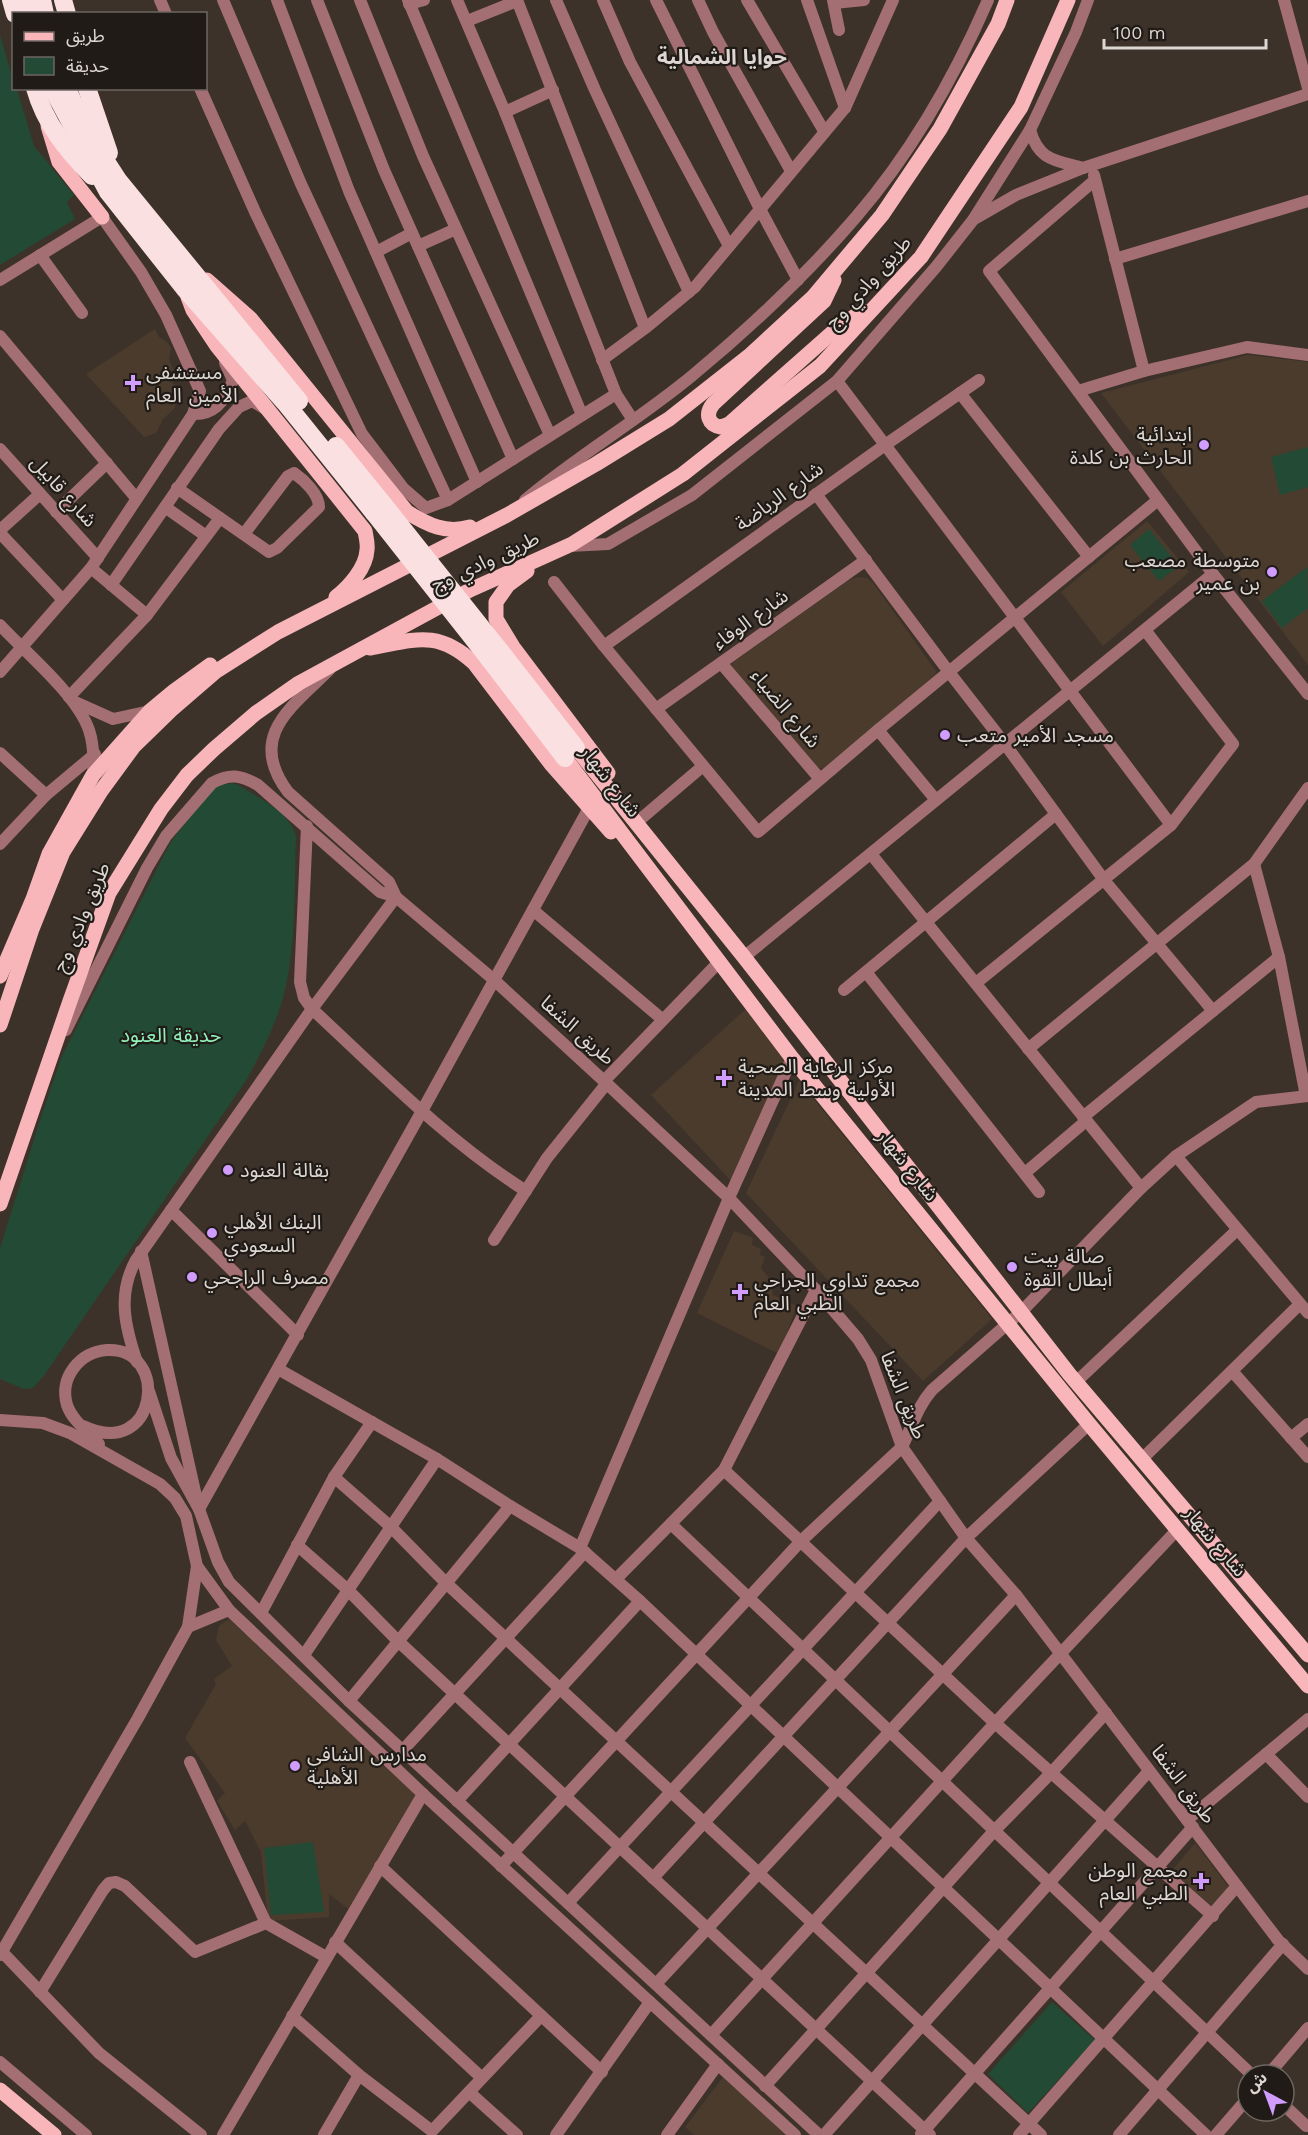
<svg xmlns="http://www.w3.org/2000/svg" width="1308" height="2135" font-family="'Work Sans','Noto Sans Arabic',sans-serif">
<rect width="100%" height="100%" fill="#3d3229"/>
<!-- built -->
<g fill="#4a3b2d">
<polygon points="155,329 159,337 167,342 171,348 169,359 173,369 172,382 179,389 179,394 174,409 163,419 156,433 144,437 86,374"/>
<polygon points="1248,355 1308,362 1308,665 1101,393"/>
<polygon points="1147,521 1189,572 1103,646 1061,592"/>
<polygon points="858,577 867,578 873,583 936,671 935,675 823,769 815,767 730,667 732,663 847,581"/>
<polygon points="748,1007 786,1061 732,1182 651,1095"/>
<polygon points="799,1081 992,1319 923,1381 746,1193"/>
<polygon points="734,1231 753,1238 752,1245 761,1249 760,1255 765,1257 761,1268 771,1281 773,1295 797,1306 779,1354 697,1313"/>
<polygon points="229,1619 416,1794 352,1912 329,1894 329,1917 268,1921 261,1852 245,1821 235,1830 217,1801 225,1793 185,1738 216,1684 214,1679 232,1666 216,1640 219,1626"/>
<polygon points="1195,1843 1230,1889 1209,1909 1170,1873"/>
<polygon points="723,2077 788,2135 694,2135 685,2127"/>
</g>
<!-- green -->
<g fill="#224a34">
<polygon points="0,35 13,79 14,88 17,89 34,146 74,195 67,202 75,219 0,265"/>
<polygon points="1308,447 1308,487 1280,495 1271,457"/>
<polygon points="1149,529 1179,566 1159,581 1130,545"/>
<polygon points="1307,567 1308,608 1282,628 1262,601"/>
<path d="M233 783 238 785C259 798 289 811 296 836 294 890 297 946 283 998 275 1026 261 1053 247 1079L43 1377 33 1388 24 1389 0 1379V1248L42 1114 62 1056 170 843 190 816 217 785Z"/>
<polygon points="313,1842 324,1912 271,1915 264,1848"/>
<polygon points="1052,2002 1095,2040 1028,2113 988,2074"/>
</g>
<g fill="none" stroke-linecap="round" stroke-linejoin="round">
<!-- minor -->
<g stroke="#a46f73" stroke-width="12">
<polyline points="160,0 166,14"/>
<polyline points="223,0 301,184 448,500"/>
<polyline points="277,0 349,191 477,482"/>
<polyline points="317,0 384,170 513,459"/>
<polyline points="360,0 423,156 550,435"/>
<polyline points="408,0 582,415"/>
<polyline points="517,0 645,328"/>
<polyline points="556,0 595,90 689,292"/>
<polyline points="603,0 630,62 729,246"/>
<polyline points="656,0 760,209 798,280"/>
<polyline points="698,0 713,32 791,171"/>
<polyline points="747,0 824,131"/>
<polyline points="807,0 845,108"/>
<polyline points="833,0 839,30"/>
<polyline points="1284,0 1308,88"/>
<polyline points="834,3 864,0"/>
<polyline points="409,4 424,0"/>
<polyline points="467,21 517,1"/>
<polyline points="200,88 256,214 362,434 403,488 426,508 448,500 616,394 505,112 457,0"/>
<polyline points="505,112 553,90"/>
<path d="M1030 130C1039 161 1055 160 1083 168"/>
<polyline points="1094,175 1144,371"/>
<polyline points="1095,180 989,271 1213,574 1308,694"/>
<polyline points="976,218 1016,195 1083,168 1308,94"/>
<polyline points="418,246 456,229"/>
<polyline points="376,252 412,233"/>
<polyline points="40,255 82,313"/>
<polyline points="1115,259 1308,201"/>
<polyline points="0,280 102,217 141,272 166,315 200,391 193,414 91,568 0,672"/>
<polyline points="0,336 136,498"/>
<polyline points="602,360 648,326 695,287 845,108 893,0"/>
<polyline points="837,381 1171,825"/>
<polyline points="1078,391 1144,371 1247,347 1308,355"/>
<polyline points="960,393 1089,557"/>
<polyline points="616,394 633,420"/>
<path d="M193 414C215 415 226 400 233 380L225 363"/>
<polyline points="0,449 98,558"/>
<path d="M177 488 269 552 277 548 319 507C319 494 304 480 294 473L288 476 244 534"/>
<polyline points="816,494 949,672 1005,744 1104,880 1213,1011"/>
<path d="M525 500C578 455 639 420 693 375 751 327 807 274 856 217 911 153 955 76 988 0"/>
<polyline points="165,507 206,536"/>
<polyline points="56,512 107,463"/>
<polyline points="0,530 40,494"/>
<polyline points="0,533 63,600"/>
<polyline points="569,546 608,544 692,495 837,381 936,267 973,220 1030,130 1076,32 1088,0"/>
<polyline points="91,568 147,615"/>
<polyline points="554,582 604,646 758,832 878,730 1158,500"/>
<polyline points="111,585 219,429 239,407 252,401 264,408"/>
<path d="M0 625C26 653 77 695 89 730 94 745 94 760 93 775"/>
<polyline points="604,646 885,445 979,380"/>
<polyline points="721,663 820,779"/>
<path d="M330 669C292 707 246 736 288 792L389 882 396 897"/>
<polyline points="69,697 147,615 220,518"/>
<polyline points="75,702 113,719 150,711"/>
<polyline points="656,709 866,560"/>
<polyline points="878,730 936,800"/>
<polyline points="0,753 46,795"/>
<polyline points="636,823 703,766"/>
<path d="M307 826 300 982 304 998 312 1009C380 1072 447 1141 526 1191"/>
<polyline points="0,844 46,795 95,754"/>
<polyline points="871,854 1141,1188"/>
<polyline points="1254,864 1279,957 1306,1096"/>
<polyline points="533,910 662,1019"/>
<polyline points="744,957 1213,574"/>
<polyline points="866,972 1039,1192"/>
<polyline points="976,983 1171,825 1233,744 1145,630"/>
<polyline points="844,990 1056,814"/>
<path d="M66 1030 147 868 166 836 212 783C230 773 241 775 258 785L380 892 396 897 493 979 604 1081 729 1198 816 1290 858 1339 871 1360 902 1447 966 1538 1016 1595 1278 1940 1308 1969"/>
<polyline points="1028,1049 1254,864 1308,788"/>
<polyline points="604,1081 719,962"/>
<polyline points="1083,1117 1279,957"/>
<polyline points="1176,1156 1308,1313"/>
<polyline points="1025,1173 1086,1121"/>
<polyline points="171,1210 298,1335"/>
<polyline points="494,1240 547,1158 607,1083"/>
<polyline points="141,1251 196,1496"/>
<path d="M137 1362C125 1327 117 1294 136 1260L312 1009 396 897"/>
<polyline points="278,1369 437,1459 510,1506 580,1548 640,1601 1206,2135"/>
<polyline points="1232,1371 1308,1457"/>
<polyline points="1076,1382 1237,1230"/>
<polyline points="149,1391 171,1458 199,1509 218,1562 229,1582 349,1701 819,2135"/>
<polyline points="0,1420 43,1423 70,1433 160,1484 175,1498 186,1516 197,1566 229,1610 423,1794 795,2135"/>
<path d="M83 1426C158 1462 171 1347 107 1350 80 1352 59 1377 67 1405 72 1420 88 1432 99 1444"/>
<polyline points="1291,1438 1308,1424"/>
<polyline points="1141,1460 1300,1304"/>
<polyline points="724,1470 995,1723 1213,1916"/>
<polyline points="334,1477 391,1527 446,1583 1041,2135"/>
<polyline points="199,1509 422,1111 589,808"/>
<polyline points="671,1524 1252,2075"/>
<polyline points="297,1545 348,1590 398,1641 930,2135"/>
<polyline points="580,1548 729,1198 792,1058"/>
<polyline points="616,1579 724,1470 816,1290"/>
<polyline points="261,1613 334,1477 372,1422"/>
<polyline points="188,1627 229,1610"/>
<polyline points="304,1655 437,1459"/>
<polyline points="349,1701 510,1506"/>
<polyline points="403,1750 585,1552"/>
<polyline points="1266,1754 1308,1797"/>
<polyline points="190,1762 266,1923"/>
<polyline points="457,1801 640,1601"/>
<polyline points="1187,1820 1308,1719"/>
<polyline points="380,1866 602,2072"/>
<path d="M501 1866 801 1541 902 1447C912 1427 917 1407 932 1390L1021 1312 1141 1188 1176 1156 1256 1102 1308 1096"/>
<polyline points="653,1878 966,1538 1089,1424"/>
<polyline points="568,1903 940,1501"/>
<polyline points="335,1942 482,2078"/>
<polyline points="2,1952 99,2053 201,2135"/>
<polyline points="0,1955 138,1718 188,1627 197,1566"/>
<polyline points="656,1984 1016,1595"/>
<polyline points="40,1992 103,1890 109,1883 116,1882 125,1886 195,1952 266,1923 326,1957"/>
<polyline points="292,2016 359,2075 432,2131 541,2016"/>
<polyline points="711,2035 995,1723 1177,1530"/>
<polyline points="0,2062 86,2135"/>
<polyline points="1268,2075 1308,2028"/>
<polyline points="765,2086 994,1831 1051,1773 1106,1713"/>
<polyline points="469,2092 517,2135"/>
<polyline points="1284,2105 1306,2126"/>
<polyline points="921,2134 1193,1827"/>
<polyline points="223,2135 423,1794"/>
<polyline points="324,2135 359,2075"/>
<polyline points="556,2135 650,2002"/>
<polyline points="667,2135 718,2064"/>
<polyline points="824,2135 1149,1771"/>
<polyline points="1019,2135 1237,1886"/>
<polyline points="1119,2135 1283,1944"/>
<polyline points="1216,2135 1248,2098"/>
</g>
<!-- major -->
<g stroke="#f8b6ba" stroke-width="15">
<polyline points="48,126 59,162 102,217"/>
<path d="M207 280 250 318 407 512C428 525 446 534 470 527"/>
<path d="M834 280 824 301 713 404C705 414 708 425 721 427L729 424 834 331 862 311"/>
<path d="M188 297 193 310 217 346 365 531C366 537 368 544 367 550 366 568 349 587 336 597"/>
<polyline points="527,571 508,585 496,602 496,619 513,647 608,773"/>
<path d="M370 648C415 640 437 629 474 663L551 764 611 832"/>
<polyline points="576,748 744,957 1070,1375 1308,1655"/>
<polyline points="565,758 792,1058 1089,1424 1308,1686"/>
<polyline points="0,976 33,899 49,854 93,775 150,711 174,691 210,665"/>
<polyline points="0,1025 32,929 63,852 101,791 134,746 171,710 215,672 278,632 507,515 596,464 669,419 749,356 813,297 882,215 940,129 998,24 1007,0"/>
<polyline points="0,1204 70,1001 109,893 161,809 187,775 214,749 256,713 299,683 470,590 572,544 683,474 820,366 921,257 1021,107 1068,0"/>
<polyline points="0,2090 54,2135"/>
</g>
<!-- highway -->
<g stroke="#fbe0e1" stroke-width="18">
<polyline points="11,0 15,14"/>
<polyline points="27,0 30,14"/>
<polyline points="42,0 45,14"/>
<polyline points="63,0 67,14"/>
<path d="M35 88C45 124 67 150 92 176"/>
<polyline points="52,88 108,192 184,288 287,405 374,513"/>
<polyline points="67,88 85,129 118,180 299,401"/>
<polyline points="87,88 109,153"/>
<polyline points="336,446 384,505"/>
<polyline points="501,652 576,748"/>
<polyline points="490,660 565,758"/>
</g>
<!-- highway-bridge -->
<g stroke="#fbe0e1" stroke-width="18">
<polyline points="384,505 501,652"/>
<polyline points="374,513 490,660"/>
</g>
</g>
<!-- markers -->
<g fill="#d09dff" stroke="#201b17" stroke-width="2">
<path d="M130 374h6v6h6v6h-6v6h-6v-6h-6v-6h6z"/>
<circle cx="1204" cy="445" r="6"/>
<circle cx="1272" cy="572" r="6"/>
<circle cx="945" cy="735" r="6"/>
<path d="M721 1069h6v6h6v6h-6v6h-6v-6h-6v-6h6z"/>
<circle cx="228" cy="1170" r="6"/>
<circle cx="212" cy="1233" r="6"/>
<circle cx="1012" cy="1267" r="6"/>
<circle cx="192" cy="1277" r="6"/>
<path d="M737 1283h6v6h6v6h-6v6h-6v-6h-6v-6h6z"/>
<circle cx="295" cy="1766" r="6"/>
<path d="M1198 1872h6v6h6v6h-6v6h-6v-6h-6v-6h6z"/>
</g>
<g text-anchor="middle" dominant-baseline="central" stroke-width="4.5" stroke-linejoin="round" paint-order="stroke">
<!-- street labels -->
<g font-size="20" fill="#ddd7d1" stroke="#201b17">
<text transform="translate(868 282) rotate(-48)">طريق وادي وج</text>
<text transform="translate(64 491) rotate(48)">شارع قابيل</text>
<text transform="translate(779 496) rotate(-36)">شارع الرياضة</text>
<text transform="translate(485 561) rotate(-25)">طريق وادي وج</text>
<text transform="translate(750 619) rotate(-36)">شارع الوفاء</text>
<text transform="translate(786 708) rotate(50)">شارع الضياء</text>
<text transform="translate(611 781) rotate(52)">شارع شهار</text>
<text transform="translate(81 917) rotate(-67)">طريق وادي وج</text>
<text transform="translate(578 1030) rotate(42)">طريق الشفا</text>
<text transform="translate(908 1165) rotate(51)">شارع شهار</text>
<text transform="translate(904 1395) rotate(68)">طريق الشفا</text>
<text transform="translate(1216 1541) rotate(50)">شارع شهار</text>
<text transform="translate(1184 1784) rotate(53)">طريق الشفا</text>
</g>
<!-- poi labels -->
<g font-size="20" fill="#ddd7d1" stroke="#201b17" text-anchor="start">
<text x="146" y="372">مستشفى<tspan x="146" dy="23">الأمين العام</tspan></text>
<text x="1192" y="434" text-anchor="end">ابتدائية<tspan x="1192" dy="23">الحارث بن كلدة</tspan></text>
<text x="1260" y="560" text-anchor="end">متوسطة مصعب<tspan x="1260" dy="23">بن عمير</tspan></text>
<text x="957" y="735">مسجد الأمير متعب</text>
<text x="738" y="1066">مركز الرعاية الصحية<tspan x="738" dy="23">الأولية وسط المدينة</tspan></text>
<text x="240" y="1170">بقالة العنود</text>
<text x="224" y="1222">البنك الأهلي<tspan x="224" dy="23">السعودي</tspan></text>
<text x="1024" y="1256">صالة بيت<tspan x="1024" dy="23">أبطال القوة</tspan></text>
<text x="204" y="1277">مصرف الراجحي</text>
<text x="754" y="1280">مجمع تداوي الجراحي<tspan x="754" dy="23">الطبي العام</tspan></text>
<text x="307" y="1754">مدارس الشافي<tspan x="307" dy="23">الأهلية</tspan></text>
<text x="1188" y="1870" text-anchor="end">مجمع الوطن<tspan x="1188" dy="23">الطبي العام</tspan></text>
</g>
<!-- park labels -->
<g font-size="20" fill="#8ff0b9" stroke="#201b17">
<text x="171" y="1035">حديقة العنود</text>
</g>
<!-- neighbourhood labels -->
<g font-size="21" font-weight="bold" fill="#ddd7d1" stroke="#201b17">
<text x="722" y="56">حوايا الشمالية</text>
</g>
</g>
<!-- legend -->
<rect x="12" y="12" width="195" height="78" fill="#201b17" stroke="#6c6661" stroke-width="1.5"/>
<rect x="24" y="32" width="30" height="9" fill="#f8b6ba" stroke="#6c6661" stroke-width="1.5"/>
<text x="66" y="42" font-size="18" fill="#ddd7d1">طريق</text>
<rect x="24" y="57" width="30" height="18" fill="#224a34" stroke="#6c6661" stroke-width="1.5"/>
<text x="66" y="72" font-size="18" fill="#ddd7d1">حديقة</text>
<!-- north arrow -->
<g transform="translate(1266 2093) rotate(319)"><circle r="28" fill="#201b17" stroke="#6c6661" stroke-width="1.5"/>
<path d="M0-4.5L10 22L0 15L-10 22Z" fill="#d09dff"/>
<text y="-9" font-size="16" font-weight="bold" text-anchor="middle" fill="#ddd7d1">ش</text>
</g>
<!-- scale -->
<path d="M1104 39v9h162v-9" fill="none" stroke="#ddd7d1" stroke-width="3"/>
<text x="1113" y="39" font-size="18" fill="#ddd7d1" stroke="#201b17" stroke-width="4.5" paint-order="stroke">100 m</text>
</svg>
